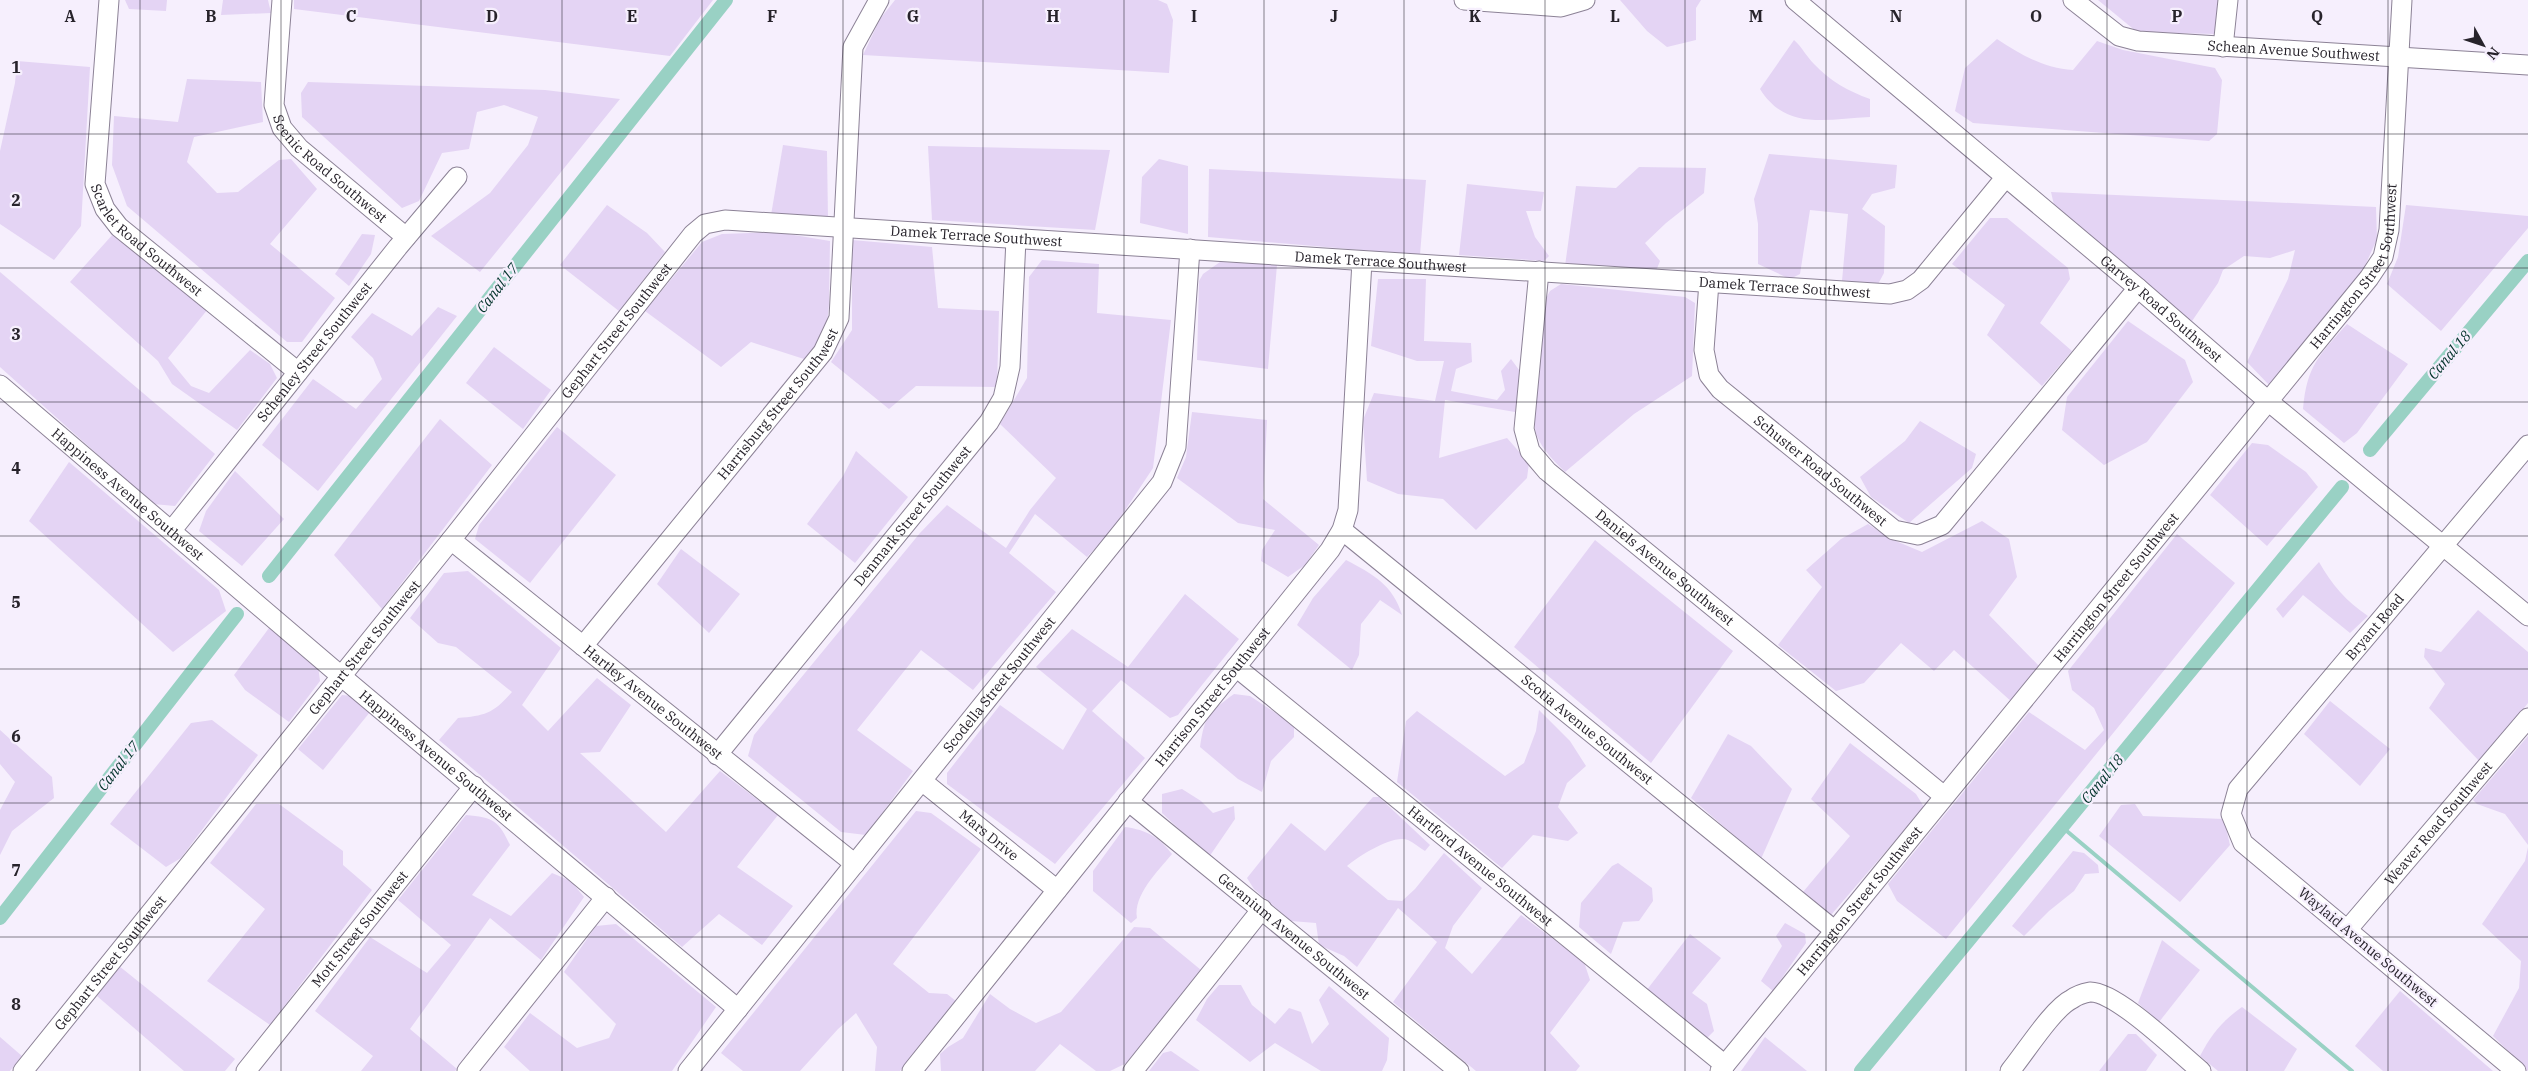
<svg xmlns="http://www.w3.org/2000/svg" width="2528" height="1071" font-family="'IBM Plex Serif',serif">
<rect width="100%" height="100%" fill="#f6effd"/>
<!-- green -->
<g fill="#e4d4f4">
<polygon points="125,0 167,0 166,11 129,9"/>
<polygon points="223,0 268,0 271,13 221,15"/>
<polygon points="294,0 713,0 670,56 294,9"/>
<polygon points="895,0 1158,0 1167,4 1173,20 1169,73 863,55 880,19"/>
<polygon points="1620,0 1701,0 1696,8 1696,40 1667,47 1647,31"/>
<polygon points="2098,0 2218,0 2215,34 2137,32"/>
<path d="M1997 39C2021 55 2044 68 2073 70L2097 41 2123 50 2215 68 2222 80 2217 134 2209 141 1973 123 1955 111 1965 68Z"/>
<path d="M1794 40C1802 47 1806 56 1814 64 1830 81 1848 91 1870 99V117C1827 119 1786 131 1760 89Z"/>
<polygon points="17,61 90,67 81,226 54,260 0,224 0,151 15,83"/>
<polygon points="187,79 261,82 263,122 194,137 187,162 217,193 238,192 279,160 291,159 317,189 270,244 335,298 302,342 287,342 127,206 112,165 114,116 178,122"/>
<polygon points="308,82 545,90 620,99 480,272 431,236 490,193 528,145 538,117 504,105 477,112 469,149 442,153 419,201 402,208 302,117 301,93"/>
<polygon points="783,145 827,151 828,220 771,215"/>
<polygon points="928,146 1110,150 1095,230 932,220"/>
<polygon points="1769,154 1897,165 1895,188 1872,194 1862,209 1885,226 1884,273 1877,286 1842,281 1848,214 1810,210 1800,274 1790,279 1758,264 1758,224 1754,199"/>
<polygon points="1159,159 1188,166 1188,234 1140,223 1142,177"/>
<polygon points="1639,167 1706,168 1704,193 1666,223 1645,243 1660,261 1656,271 1565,266 1576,186 1616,188"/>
<polygon points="1209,169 1426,180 1420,255 1208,237"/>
<polygon points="1467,184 1544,192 1541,211 1526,211 1535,237 1549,256 1544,261 1459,255"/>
<polygon points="2051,192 2376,207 2377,239 2360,277 2269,385 2247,362 2288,279 2295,250 2270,258 2244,256 2223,270 2218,283 2190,324 2054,205"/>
<polygon points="607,205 647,233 665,252 619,311 560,265"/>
<polygon points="2406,205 2528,216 2528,228 2441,331 2387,284 2398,257"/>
<polygon points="1990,218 2007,218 2068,268 2070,279 2040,323 2072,351 2042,386 1987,335 2005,305 1952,264"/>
<polygon points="776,232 830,241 829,304 826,334 804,359 751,342 721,367 645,311 702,242 722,234"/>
<polygon points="114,233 208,309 168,358 191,386 209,393 250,350 270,364 277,378 237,430 172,384 158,361 70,282"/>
<polygon points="362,234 375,235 371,254 349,286 335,274"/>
<polygon points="852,240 932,247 938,308 999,311 997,387 916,386 889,409 831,362 852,330"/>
<polygon points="1042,260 1099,264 1097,313 1171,320 1153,468 1110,533 1087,557 1035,514 1009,553 1056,592 973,690 921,650 857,730 913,771 866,835 841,832 748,756 754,735 920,533 947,505 1006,548 1030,510 1056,478 1000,424 1027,378 1029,277"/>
<polygon points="1220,262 1277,265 1268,369 1197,360 1199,281 1203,274"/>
<polygon points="0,272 215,454 175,506 153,504 0,367"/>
<polygon points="1378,279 1426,279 1424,341 1471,343 1472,362 1456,369 1451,391 1497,400 1505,390 1501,371 1511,359 1522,374 1515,412 1445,400 1439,458 1507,438 1529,463 1527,478 1476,530 1443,499 1398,494 1367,481 1363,420 1374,393 1435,401 1444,361 1417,361 1371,346"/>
<path d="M1561 284 1685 297 1695 303 1692 376 1634 414 1565 472C1555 462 1542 449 1537 436 1529 411 1540 335 1542 306L1550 291Z"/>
<polygon points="438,307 457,316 318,491 262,445 313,379 356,409 382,379 373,358 351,337 372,313 412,336"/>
<polygon points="2128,321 2185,360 2193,382 2147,442 2104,465 2062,430 2067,397"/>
<path d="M2347 324 2408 364 2357 433 2344 443 2303 409C2307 365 2319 356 2347 324Z"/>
<polygon points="494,347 551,390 523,429 466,383"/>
<polygon points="1192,412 1267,420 1263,499 1319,545 1305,565 1288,577 1261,561 1262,550 1275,530 1238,523 1177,478 1186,457"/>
<polygon points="440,419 492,465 382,609 334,555"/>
<polygon points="1920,421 1976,454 1972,468 1909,523 1871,497 1860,477 1905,441"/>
<polygon points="557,427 616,475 530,583 475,539 479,525"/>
<polygon points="2252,443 2268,445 2306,472 2318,487 2267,546 2210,495"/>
<polygon points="856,451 908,497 855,563 807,524 843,476"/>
<polygon points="69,462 219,590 226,611 173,652 29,521"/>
<polygon points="235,471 284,519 242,566 199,531 206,511"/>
<polygon points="1982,521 2009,539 2017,577 1989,615 2040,667 2013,703 1954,650 1934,671 1901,643 1864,683 1836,691 1778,645 1822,587 1806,570 1841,539 1868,524 1891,539 1922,552"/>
<polygon points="2177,534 2235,583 1946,939 1897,901 1888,884 2029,712 2085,750 2104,730 2094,708 2072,690 2068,671"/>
<polygon points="1595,540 1733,651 1651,763 1514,647"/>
<polygon points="681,549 740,594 709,633 657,584"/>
<path d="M1346 560C1373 574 1393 585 1402 615L1380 600 1361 624 1359 655 1352 670 1297 625 1313 598Z"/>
<path d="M2319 562C2332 585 2346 601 2368 616L2350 633 2303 595 2283 618 2276 609Z"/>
<path d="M468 571 561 648 522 705 548 731 597 678 631 705 600 752 580 753 666 832 720 771 778 815 737 867 793 906 762 945 719 914 682 947 439 740 458 718C485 716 494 713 512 692L456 647 438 643 410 618 444 573Z"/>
<polygon points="1185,594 1239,639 1178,715 1170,718 1121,680 1092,711 1145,758 1055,864 947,784 947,773 1000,705 1063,750 1087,709 1036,667 1072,629 1128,667"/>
<polygon points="2478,610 2528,652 2528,703 2481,763 2429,708 2445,684 2424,657 2425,648 2441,652"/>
<polygon points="269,628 318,666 320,681 289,722 245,690 234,675"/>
<path d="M1234 694 1250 696 1294 725V737L1271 761 1262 792 1238 779 1200 747C1205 715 1208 713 1234 694Z"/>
<polygon points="342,695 352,696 370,712 323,770 298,749"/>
<polygon points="2330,701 2390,749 2360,786 2304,734"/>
<polygon points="1539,710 1570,741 1586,766 1567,783 1558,807 1578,833 1568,841 1533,835 1502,868 1397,782 1406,721 1417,711 1505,776 1524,763 1536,731"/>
<polygon points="212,720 258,755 181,858 166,867 110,824 191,723"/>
<polygon points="0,730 52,777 54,798 12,831 0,855 0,810 15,782 0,764"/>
<polygon points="1728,734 1751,746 1792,789 1761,859 1691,798"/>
<polygon points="2528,736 2528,845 2505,814 2477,804 2473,800"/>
<polygon points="1850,743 1916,794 1924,807 1831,915 1803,892 1850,836 1811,799"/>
<polygon points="1182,789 1201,801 1213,813 1234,806 1235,819 1209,857 1162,813 1162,794"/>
<path d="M1373 797H1379L1430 845 1425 851C1420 848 1414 843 1408 840 1393 834 1359 856 1347 866L1388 900 1402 901 1415 889 1444 853 1482 888 1453 926 1445 948 1472 974 1521 915 1584 962 1590 980 1550 1033 1580 1066 1576 1071H1476L1393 1002 1437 942 1398 908 1357 967 1344 956 1319 945 1316 923 1291 921 1254 889 1247 878 1291 823 1325 851Z"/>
<polygon points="256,804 279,804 343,851 343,865 372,890 270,1025 207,981 265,909 210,863"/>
<polygon points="2135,804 2143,816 2224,819 2230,845 2180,902 2099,836 2121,805"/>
<polygon points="916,811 931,813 981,849 893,964 929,993 947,994 956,1001 900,1071 875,1071 877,1047 856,1013 838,1029 800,1071 743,1071 721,1053"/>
<path d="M466 815C493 817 499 821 510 845L472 895 511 916 552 873 571 881 584 897 541 960 490 918 410 1029 457 1069 455 1071H361L373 1056 315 1011 370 937 427 973 451 945 398 900Z"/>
<path d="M1125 827C1147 830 1159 837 1172 854 1158 871 1133 895 1137 918L1131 923 1093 891V871Z"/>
<polygon points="2528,847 2528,1071 2493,1036 2519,988 2521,961 2482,924 2525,861"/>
<polygon points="2073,851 2084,853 2098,865 2099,873 2085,874 2074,891 2049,911 2024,936 2012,926"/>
<polygon points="1618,863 1652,888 1653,901 1639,921 1623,922 1611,954 1579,927 1581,903 1612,866"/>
<polygon points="1785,923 1805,934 1806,943 1773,991 1761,981 1782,946 1776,936"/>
<polygon points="616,924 716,1007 672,1071 530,1071 504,1047 530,1013 577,1048 609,1038 616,1024 564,972 596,926"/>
<polygon points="1134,927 1150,928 1201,970 1133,1060 1110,1071 1096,1071 1060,1044 1035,1071 941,1071 940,1054 948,1047 963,1038 990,994 1010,1009 1036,1023 1061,1012"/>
<polygon points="1690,934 1721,958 1692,993 1707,1004 1714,1031 1707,1038 1646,991"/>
<polygon points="2162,940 2200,970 2159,1022 2138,1003"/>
<polygon points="119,966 235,1059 225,1071 184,1071 97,996"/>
<polygon points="1219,985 1241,985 1252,1005 1275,1024 1289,1008 1301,1012 1312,1044 1329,1024 1319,1000 1329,986 1389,1038 1387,1060 1382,1071 1321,1071 1275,1043 1250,1062 1196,1020 1207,999"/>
<polygon points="2400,991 2493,1071 2383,1071 2355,1046"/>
<path d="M2242 1007 2297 1049 2284 1071H2218L2200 1056C2211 1035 2222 1021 2242 1007Z"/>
<polygon points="2128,1034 2136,1034 2157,1055 2146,1071 2099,1071"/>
<polygon points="0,1037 22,1056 10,1071 0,1071"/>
<polygon points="1765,1037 1807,1071 1741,1071"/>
<polygon points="1171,1051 1200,1071 1149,1071 1163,1053"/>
</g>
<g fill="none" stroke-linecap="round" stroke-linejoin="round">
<!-- stream -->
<polyline stroke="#99d1c4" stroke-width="4" points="2062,827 2352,1071"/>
<!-- canal -->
<g stroke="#99d1c4" stroke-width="14">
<polyline points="2370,450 2528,261"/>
<polyline points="269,576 726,0"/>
<polyline points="0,918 237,614"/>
<polyline points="1861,1071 2342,487"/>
</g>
<!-- minor casing -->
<g stroke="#8c8296" stroke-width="21">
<g id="minor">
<path id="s1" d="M109 0 95 184 105 209 119 227 298 372"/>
<path id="s2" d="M282 0 274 105 282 128 299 148 406 237"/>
<polyline points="1464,0 1561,7 1585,0"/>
<path id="s3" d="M1795 0 2138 288 2268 401 2528 616"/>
<path id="s4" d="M2073 0 2119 36 2138 41 2528 65"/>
<polyline points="2223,47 2228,0"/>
<path id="s5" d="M1539 271 1524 429 1530 451 1547 471 1944 796"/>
<path id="s6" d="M1709 282 1704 350 1709 375 1720 389 1894 530 1918 535 1942 525 2138 288"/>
<path id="s7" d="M0 385 341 676 738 1009"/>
<path id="s8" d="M172 530 398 247 457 177"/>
<path id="s9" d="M1342 530 1834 930"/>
<path id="s10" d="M451 540 855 864"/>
<path id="s11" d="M583 646 823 352 839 318 853 47 879 0"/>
<path id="s12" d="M1236 667 1725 1065"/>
<path id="s13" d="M717 755 989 422 1003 398 1010 367 1016 239"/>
<path id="s14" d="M922 781 1057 890"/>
<path id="s15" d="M1128 801 1459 1071"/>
<path id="s16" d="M2348 929 2528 718"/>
<path id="s17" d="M23 1071 451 540 693 234 705 224 725 220 1890 294 1907 290 1921 280 2005 178"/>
<path id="s18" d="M246 1071 474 786"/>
<polyline points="467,1071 606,897"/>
<path id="s19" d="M688 1071 1162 482 1176 447 1190 249"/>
<path id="s20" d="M912 1071 1330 550 1342 530 1348 510 1362 261"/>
<polyline points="1133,1071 1262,909"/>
<path id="s21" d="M1720 1071 2369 278 2383 257 2389 230 2402 0"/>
<path d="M2010 1071C2025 1053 2053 1008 2072 999 2076 996 2085 993 2090 992 2116 991 2179 1053 2201 1071"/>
<path id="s22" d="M2516 1071 2243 843 2231 814 2238 789 2528 445"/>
</g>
</g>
<!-- minor -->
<use href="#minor" stroke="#fff" stroke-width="19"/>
</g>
<!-- grid -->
<path fill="none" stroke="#27232b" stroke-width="1" stroke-opacity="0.55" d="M140 0V1071M281 0V1071M421 0V1071M562 0V1071M702 0V1071M843 0V1071M983 0V1071M1124 0V1071M1264 0V1071M1404 0V1071M1545 0V1071M1685 0V1071M1826 0V1071M1966 0V1071M2107 0V1071M2247 0V1071M2388 0V1071M0 134H2528M0 268H2528M0 402H2528M0 536H2528M0 669H2528M0 803H2528M0 937H2528"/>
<g text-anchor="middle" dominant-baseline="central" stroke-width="4.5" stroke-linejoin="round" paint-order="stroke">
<!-- street labels -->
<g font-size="14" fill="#27232b" stroke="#f6effd">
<text stroke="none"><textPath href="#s4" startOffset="234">Schean Avenue Southwest</textPath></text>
<text stroke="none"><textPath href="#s2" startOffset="192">Scenic Road Southwest</textPath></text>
<text stroke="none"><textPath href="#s17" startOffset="1360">Damek Terrace Southwest</textPath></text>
<text stroke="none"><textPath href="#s1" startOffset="262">Scarlet Road Southwest</textPath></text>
<text stroke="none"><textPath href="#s17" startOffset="1765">Damek Terrace Southwest</textPath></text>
<text stroke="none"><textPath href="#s21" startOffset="1030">Harrington Street Southwest</textPath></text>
<text stroke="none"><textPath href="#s17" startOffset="2170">Damek Terrace Southwest</textPath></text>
<text stroke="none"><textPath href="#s3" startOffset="479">Garvey Road Southwest</textPath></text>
<text stroke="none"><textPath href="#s17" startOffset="949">Gephart Street Southwest</textPath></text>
<text stroke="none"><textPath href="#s8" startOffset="228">Schenley Street Southwest</textPath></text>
<text stroke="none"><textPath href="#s11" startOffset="311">Harrisburg Street Southwest</textPath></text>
<text stroke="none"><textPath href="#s6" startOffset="241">Schuster Road Southwest</textPath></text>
<text stroke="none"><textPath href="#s7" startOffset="168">Happiness Avenue Southwest</textPath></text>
<text stroke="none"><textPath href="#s13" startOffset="309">Denmark Street Southwest</textPath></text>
<text stroke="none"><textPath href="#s5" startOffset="360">Daniels Avenue Southwest</textPath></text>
<text stroke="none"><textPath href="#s21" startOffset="625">Harrington Street Southwest</textPath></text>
<text stroke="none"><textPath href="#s22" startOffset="625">Bryant Road</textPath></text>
<text stroke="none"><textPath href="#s17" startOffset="544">Gephart Street Southwest</textPath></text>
<text stroke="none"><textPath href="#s19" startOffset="496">Scodella Street Southwest</textPath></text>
<text stroke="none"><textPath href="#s20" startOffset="480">Harrison Street Southwest</textPath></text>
<text stroke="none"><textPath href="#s10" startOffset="259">Hartley Avenue Southwest</textPath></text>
<text stroke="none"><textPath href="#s9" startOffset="316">Scotia Avenue Southwest</textPath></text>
<text stroke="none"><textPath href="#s7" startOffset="572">Happiness Avenue Southwest</textPath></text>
<text stroke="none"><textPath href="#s16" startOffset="139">Weaver Road Southwest</textPath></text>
<text stroke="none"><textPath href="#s14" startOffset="86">Mars Drive</textPath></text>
<text stroke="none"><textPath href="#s12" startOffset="315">Hartford Avenue Southwest</textPath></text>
<text stroke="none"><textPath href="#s21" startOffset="220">Harrington Street Southwest</textPath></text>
<text stroke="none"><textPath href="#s18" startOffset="182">Mott Street Southwest</textPath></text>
<text stroke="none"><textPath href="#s15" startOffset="214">Geranium Avenue Southwest</textPath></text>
<text transform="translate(2368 947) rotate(40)">Waylaid Avenue Southwest</text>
<text stroke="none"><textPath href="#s17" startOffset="139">Gephart Street Southwest</textPath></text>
</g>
<!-- water labels -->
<g font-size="15" font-style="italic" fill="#00322a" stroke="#f6effd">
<text transform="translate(497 288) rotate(-52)">Canal 17</text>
<text transform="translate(2449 355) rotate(-50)">Canal 18</text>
<text transform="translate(118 766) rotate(-52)">Canal 17</text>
<text transform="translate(2102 779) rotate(-51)">Canal 18</text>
</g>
</g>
<g font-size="16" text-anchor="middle" font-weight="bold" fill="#27232b" stroke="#f6effd" stroke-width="4.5" stroke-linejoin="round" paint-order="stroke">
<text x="70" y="22">A</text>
<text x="211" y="22">B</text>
<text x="351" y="22">C</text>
<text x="492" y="22">D</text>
<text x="632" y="22">E</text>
<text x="772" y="22">F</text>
<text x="913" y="22">G</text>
<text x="1053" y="22">H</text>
<text x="1194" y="22">I</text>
<text x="1334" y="22">J</text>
<text x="1475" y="22">K</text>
<text x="1615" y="22">L</text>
<text x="1756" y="22">M</text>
<text x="1896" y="22">N</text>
<text x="2036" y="22">O</text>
<text x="2177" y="22">P</text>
<text x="2317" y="22">Q</text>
<text x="16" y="73">1</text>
<text x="16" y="206">2</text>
<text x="16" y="340">3</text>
<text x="16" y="474">4</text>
<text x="16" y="608">5</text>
<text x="16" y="742">6</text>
<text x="16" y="876">7</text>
<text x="16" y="1010">8</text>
</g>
<!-- north arrow -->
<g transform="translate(2483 45) rotate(130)" stroke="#f6effd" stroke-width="4" paint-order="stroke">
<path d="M0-4L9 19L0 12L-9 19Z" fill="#27232b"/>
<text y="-8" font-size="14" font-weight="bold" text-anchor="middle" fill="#27232b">N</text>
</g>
</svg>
